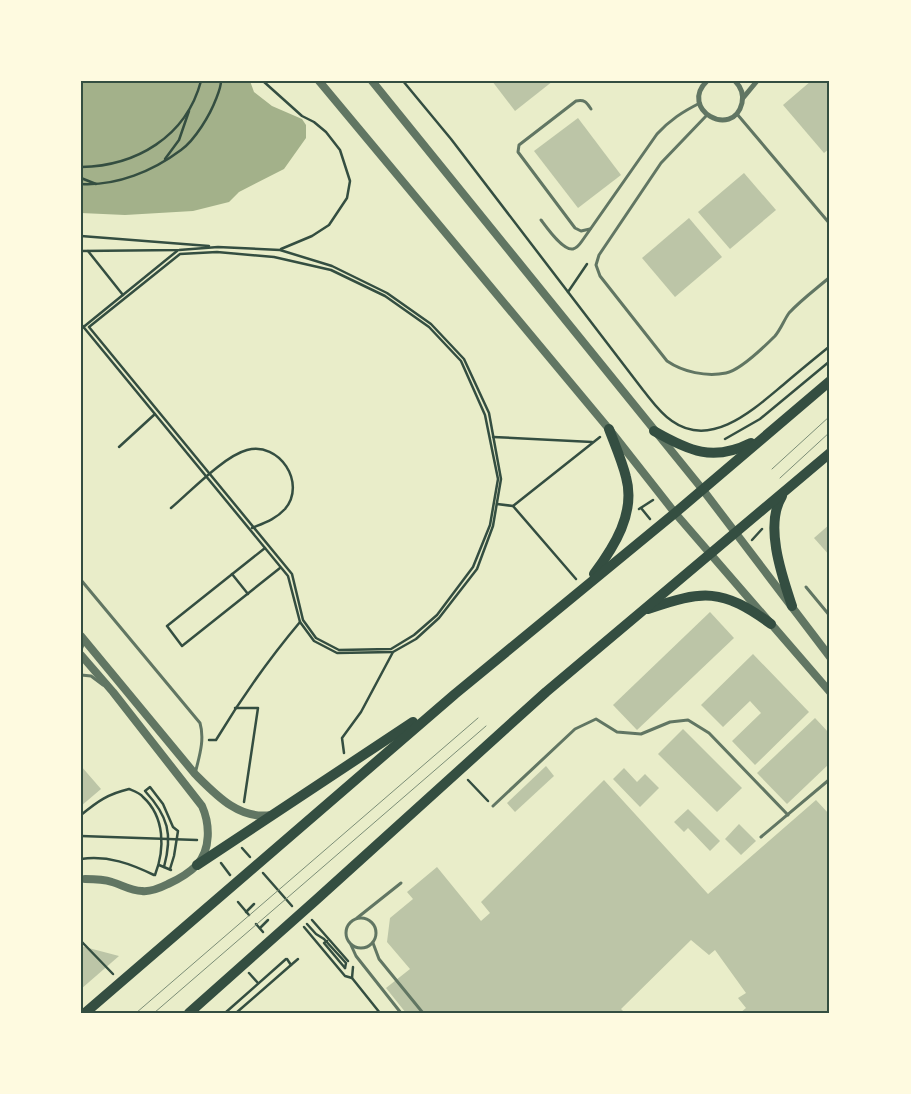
<svg xmlns="http://www.w3.org/2000/svg" width="911" height="1094" font-family="'Sofia Sans Condensed',sans-serif">
<rect width="100%" height="100%" fill="#e9edc9"/>
<!-- water -->
<polygon fill="#a3b18a" points="81,81 250,81 254,92 272,106 302,119 306,125 306,138 284,169 239,192 229,202 193,211 125,215 81,213"/>
<!-- building -->
<g fill="#bcc5a7">
<polygon points="492,81 553,81 515,111"/>
<polygon points="811,81 830,81 830,148 824,153 783,105"/>
<polygon points="578,118 621,175 578,208 534,151"/>
<polygon points="744,173 776,210 730,249 698,212"/>
<polygon points="689,218 722,257 675,297 642,258"/>
<polygon points="830,524 830,556 814,538"/>
<polygon points="710,612 734,638 637,730 613,705"/>
<polygon points="753,654 809,712 755,765 732,741 761,713 750,701 723,727 701,705"/>
<polygon points="815,718 830,734 830,763 787,804 757,773"/>
<polygon points="683,729 742,788 717,812 658,754"/>
<polygon points="81,766 101,789 81,806"/>
<polygon points="546,766 554,776 515,812 507,803"/>
<polygon points="624,768 637,782 645,774 659,788 640,807 613,779"/>
<polygon points="604,780 708,894 816,800 830,815 830,1013 740,1013 746,1008 738,998 746,993 715,950 709,955 691,940 621,1009 625,1013 406,1013 386,988 410,969 387,942 390,918 413,899 407,892 437,867 481,921 490,913 481,902"/>
<polygon points="688,809 720,841 710,851 688,828 684,832 674,822"/>
<polygon points="739,824 756,841 741,855 725,839"/>
<polygon points="81,946 119,956 81,989"/>
</g>
<g fill="none" stroke-linecap="round" stroke-linejoin="round">
<!-- path -->
<g stroke="#344e41" stroke-width="2.5">
<polyline points="263,81 302,116 314,122 326,132 340,150 350,181 347,198 329,225 312,236 281,249"/>
<path d="M403 81 451 139 643 390C652 401 660 413 672 421 711 449 753 410 783 385 798 372 814 359 830 346"/>
<polyline points="165,159 179,140 189,111"/>
<path d="M81 167C136 166 186 137 201 81"/>
<polyline points="81,178 96,184"/>
<path d="M81 184C117 186 153 171 181 150 195 140 210 115 216 99 218 94 221 87 221 81"/>
<polyline points="81,236 209,246"/>
<polyline points="81,251 179,250 218,247 280,250 332,266 387,293 431,324 464,359 489,413 501,479 493,526 477,569 439,618 416,639 393,652 337,653 314,641 300,622 288,576 81,324"/>
<polyline points="88,251 123,295"/>
<polygon points="217,252 274,257 331,270 385,296 429,327 461,361 485,415 498,479 490,525 473,567 437,615 414,635 391,649 339,650 316,638 303,620 292,574 89,327 180,254"/>
<polyline points="568,292 587,264"/>
<polyline points="81,329 177,251"/>
<polyline points="493,437 592,442"/>
<polyline points="725,439 760,419 830,361"/>
<polyline points="119,447 155,414"/>
<polyline points="497,504 513,506"/>
<path d="M171 508C190 492 224 456 247 450 279 441 307 483 285 509 276 519 264 523 252 528"/>
<polyline points="641,508 650,519"/>
<polyline points="639,509 653,500"/>
<polyline points="752,540 762,529"/>
<polyline points="265,548 167,626 182,646 280,568"/>
<polyline points="232,574 248,594"/>
<polyline points="576,579 513,506 600,437"/>
<polyline points="235,708 258,708 244,802"/>
<path d="M209 740H216C242 697 268 660 300 622"/>
<polyline points="344,753 342,738 361,712 393,652"/>
<polyline points="468,780 488,801"/>
<path d="M81 815C98 801 108 794 129 789 134 791 140 793 143 797 165 817 165 849 155 875"/>
<polyline points="81,836 197,840"/>
<polyline points="242,848 250,857"/>
<path d="M81 859C108 855 131 864 154 875"/>
<polyline points="221,863 230,875"/>
<polyline points="159,865 171,870"/>
<path d="M164 867C173 834 168 816 145 791L150 787 163 804 173 827 178 831 174 856 170 869"/>
<polyline points="263,873 292,906"/>
<polyline points="238,902 249,915"/>
<polyline points="246,912 254,904"/>
<polyline points="312,920 348,961"/>
<polyline points="256,924 263,932"/>
<polyline points="307,924 316,934 324,939 346,963 345,968"/>
<polyline points="304,927 345,976 352,978 380,1013"/>
<polyline points="260,928 268,920"/>
<polyline points="81,941 113,974"/>
<polyline points="327,941 324,943 345,968"/>
<polyline points="287,959 291,965 298,959"/>
<polyline points="249,973 258,983"/>
<polyline points="352,978 353,967"/>
<polyline points="225,1013 286,959"/>
<polyline points="236,1013 291,965"/>
</g>
<!-- service -->
<g stroke="#617663" stroke-width="3">
<polyline points="737,114 830,224"/>
<path d="M707 115 661 163 599 255 596 265 600 276 667 361C683 372 706 377 726 373 741 370 764 347 775 336 781 329 784 320 789 313 801 300 816 289 830 277"/>
<path d="M541 220C547 228 563 251 573 249 577 248 580 244 582 241L657 134C670 120 682 112 700 103"/>
<path d="M590 229 581 231 575 228 518 152 519 145 576 101C585 99 587 103 591 109"/>
<path d="M81 580 200 723C205 740 199 757 195 774"/>
<polyline points="806,587 830,616"/>
<polyline points="81,650 84,642"/>
<polyline points="81,675 91,676 103,685"/>
<polyline points="493,806 575,729 596,719 617,732 641,734 670,722 688,720 709,733 788,815"/>
<polyline points="761,837 830,779"/>
<circle cx="361" cy="933" r="15"/>
<polyline points="357,918 401,883"/>
<polyline points="373,943 379,959 423,1013"/>
<polyline points="351,945 356,956 401,1013"/>
</g>
<!-- minor -->
<g stroke="#617663" stroke-width="5">
<path d="M707 81C678 109 733 140 742 103 744 94 741 87 735 81"/>
<polyline points="743,98 757,81"/>
</g>
<!-- tertiary -->
<g stroke="#617663" stroke-width="8">
<polyline points="319,81 609,429 675,513 830,692"/>
<polyline points="372,81 703,490 830,657"/>
<path d="M81 636 195 774C216 795 239 820 271 815"/>
<path d="M81 655 113 692 202 806C210 824 211 849 197 865 189 873 177 880 168 884 160 888 150 892 142 891 131 891 122 885 112 882 103 879 94 879 85 879"/>
</g>
<!-- primary -->
<g stroke="#344e41" stroke-width="10">
<path d="M654 431C689 451 713 462 751 443"/>
<path d="M782 496C764 525 782 576 792 606"/>
<path d="M594 574C614 547 636 513 626 477 622 461 615 445 609 429"/>
<path d="M648 609C703 590 722 588 771 624"/>
<polyline points="197,865 413,722"/>
<polyline points="85,1013 455,694 675,513 830,381"/>
<polyline points="189,1013 316,900 546,692 830,453"/>
</g>
<!-- tram -->
<g stroke="#7c8e77" stroke-width="1">
<polyline points="772,469 830,416"/>
<polyline points="780,478 830,432"/>
<polyline points="136,1013 478,718"/>
<polyline points="154,1013 486,726"/>
</g>
</g>
<!-- border -->
<rect width="911" height="1094" fill="none" stroke="#fefae0" stroke-width="165"/>
<rect x="82" y="82" width="746" height="930" fill="none" stroke="#344e41" stroke-width="2"/>
</svg>
